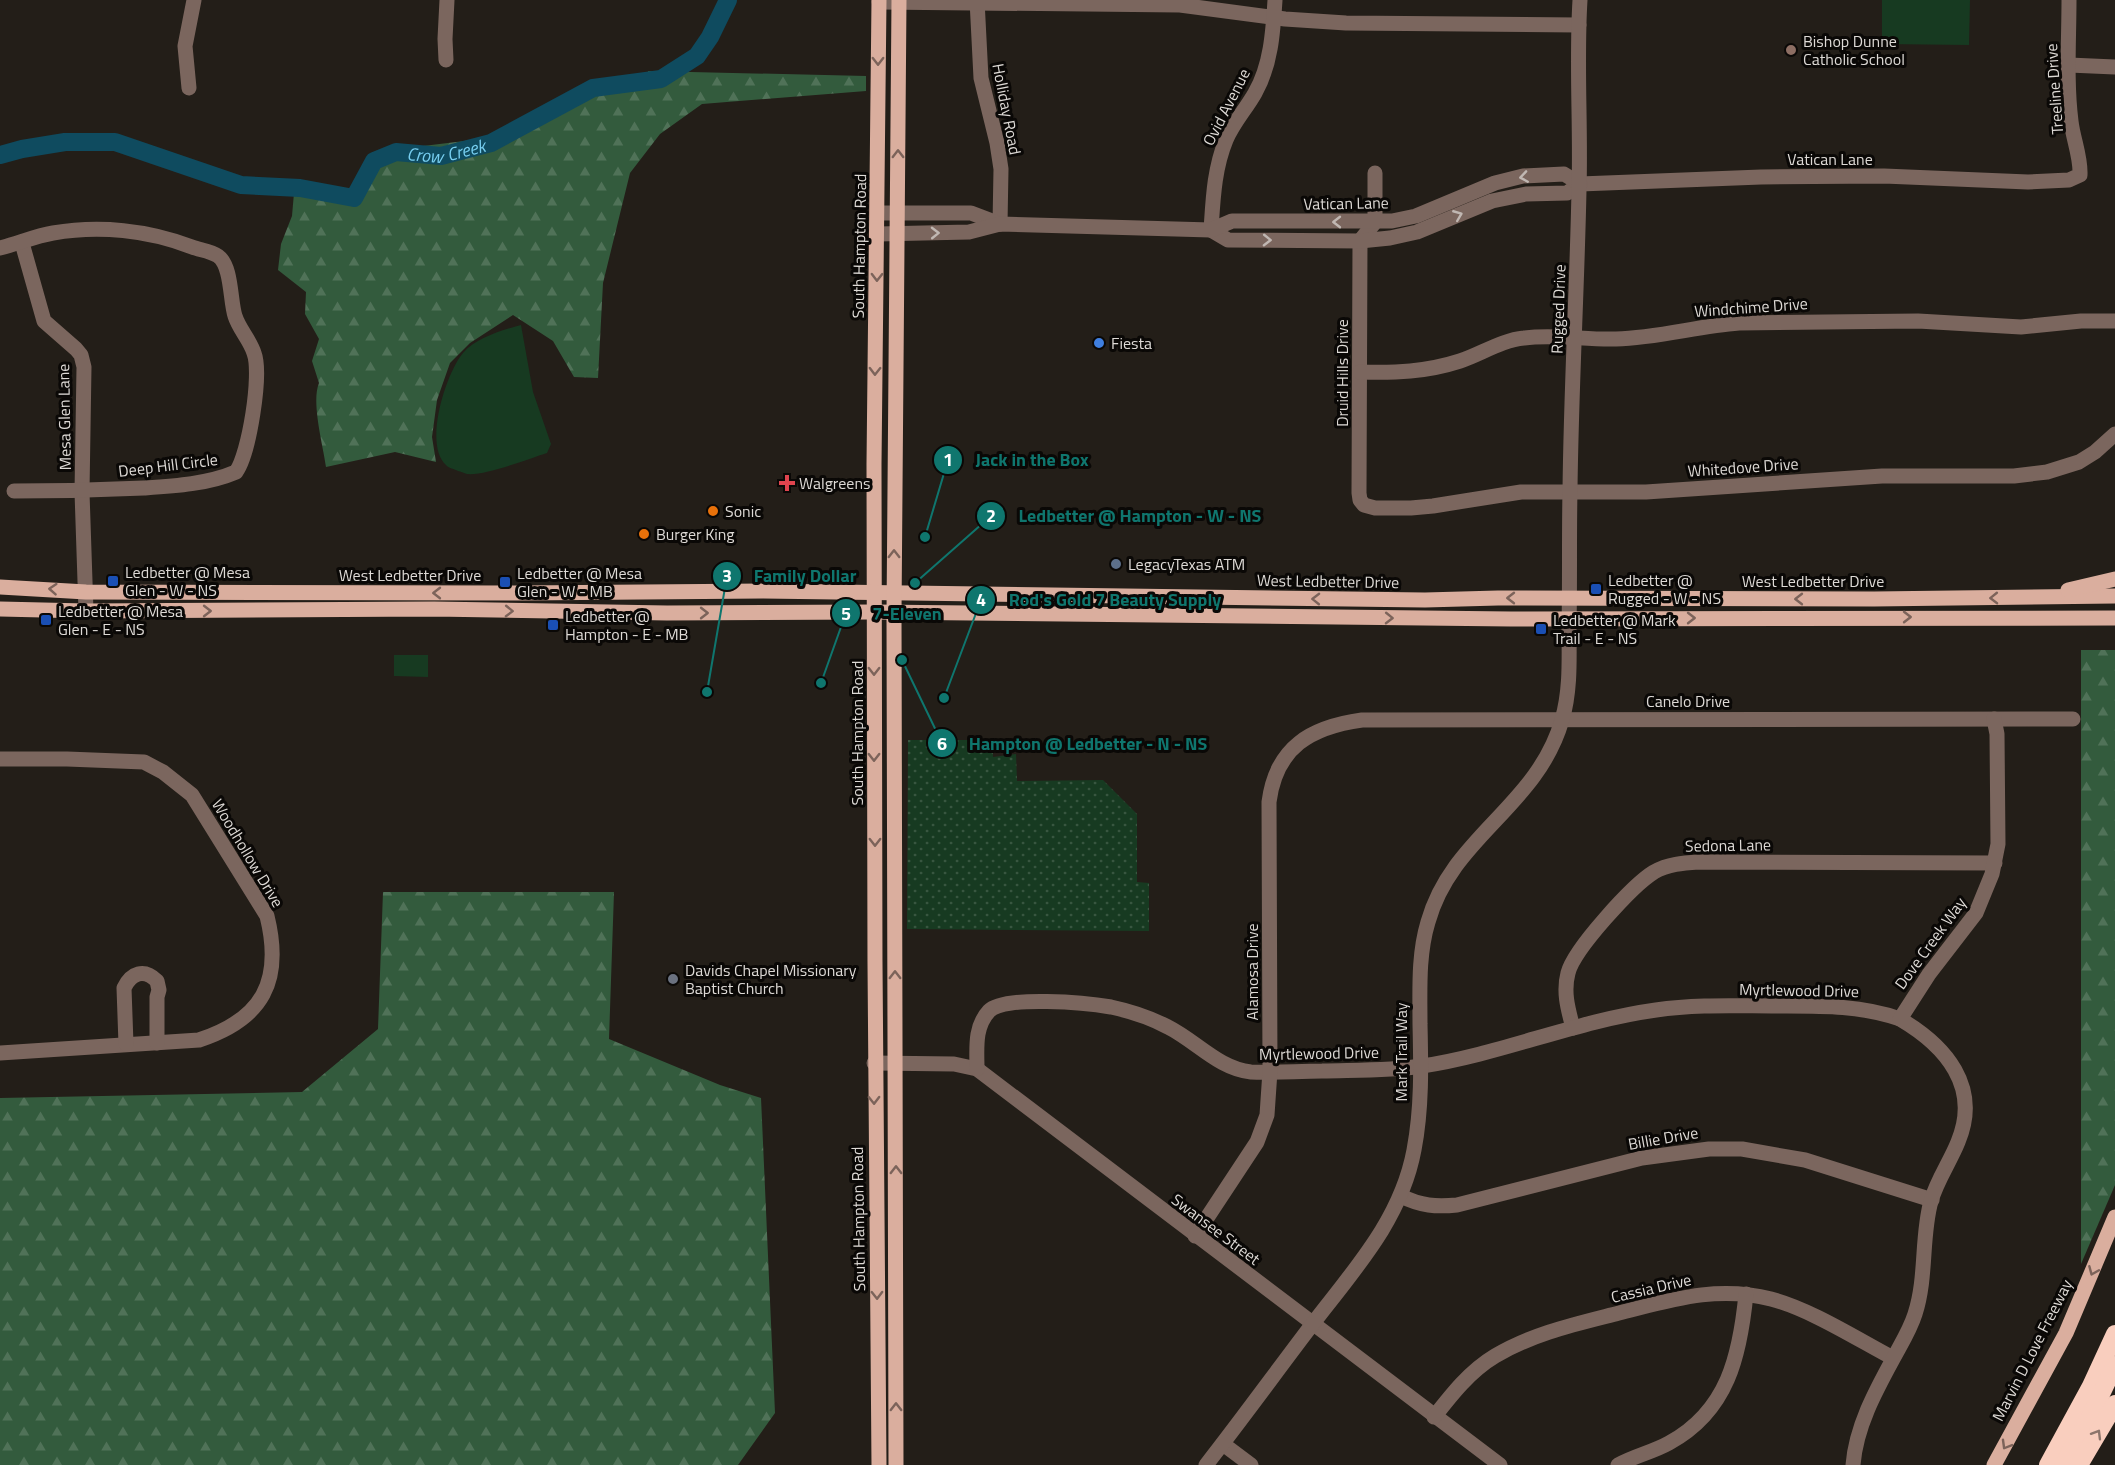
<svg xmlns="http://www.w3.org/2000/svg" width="2115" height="1465" font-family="'Titillium Web',sans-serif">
<defs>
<pattern id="grass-dots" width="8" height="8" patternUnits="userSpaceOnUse" patternTransform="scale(1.5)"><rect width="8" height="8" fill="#173a21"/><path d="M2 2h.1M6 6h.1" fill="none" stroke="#385640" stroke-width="1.8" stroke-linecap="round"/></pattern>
<pattern id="forest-firs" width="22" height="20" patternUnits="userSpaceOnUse" patternTransform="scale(1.5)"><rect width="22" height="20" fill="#335b3d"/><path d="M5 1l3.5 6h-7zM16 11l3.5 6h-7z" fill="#507258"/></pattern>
</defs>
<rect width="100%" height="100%" fill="#231e18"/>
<!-- grass -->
<polygon fill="url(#grass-dots)" points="908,740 992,740 993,757 1016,754 1017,781 1103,780 1137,814 1137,882 1149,883 1149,931 907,929"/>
<!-- forest -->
<g fill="url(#forest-firs)">
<path d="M648 71 866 76V91L702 104 660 134 630 173 603 283 598 378 574 377 553 341 513 315 470 343 450 363 437 400 432 437 436 462 395 452 326 467C323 445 311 402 319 383L312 361 319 339 305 314 306 292 278 270 281 244 292 216 294 193 354 195 374 152 497 137 578 93 647 83Z"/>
<polygon points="2081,650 2115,650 2115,1185 2081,1264"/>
<polygon points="383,892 614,892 609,1039 720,1085 761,1098 775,1413 738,1465 0,1465 0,1098 302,1092 378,1029"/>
</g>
<!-- green -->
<g fill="#173a21">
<polygon points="1882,0 1970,0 1969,45 1882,44"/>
<path d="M521 325 533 392 551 444 547 453C528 459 485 476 467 474 466 474 460 471 458 471 455 469 448 468 446 465 423 445 446 373 463 353 476 338 502 330 521 325Z"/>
<polygon points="394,655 428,655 428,677 394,676"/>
</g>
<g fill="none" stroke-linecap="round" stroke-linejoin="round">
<!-- river -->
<path stroke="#0f4b5f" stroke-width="18" id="s1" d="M0 155 22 149 65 142H115L241 185 300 188 354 198 374 161 396 152 441 156 491 143 593 88 661 79 697 56 710 37 728 0"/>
<!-- minor -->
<g stroke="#7b665e" stroke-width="15">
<polyline points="977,0 981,78 997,143 1001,169 1000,224"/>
<polyline points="879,2 1180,5 1285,19 1346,23 1579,25"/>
<polyline points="446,60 445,39 447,0"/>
<polyline points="2069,65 2115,67"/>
<polyline points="189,88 185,46 194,0"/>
<polyline points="1375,173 1375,222 1360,241 1359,493 1360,500 1364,505 1375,508 1411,508 1433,506 1521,492 1646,492 1882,476 2014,476 2047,472 2079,462 2095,452 2115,434"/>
<polyline points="878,213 971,213 1000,224"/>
<path d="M1211 230 1228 240 1360 241 1390 238 1417 232 1492 201 1526 194 1567 193 1580 184 1761 177 1884 176 2028 182 2069 180 2080 175C2081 157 2073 139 2071 121 2066 81 2069 40 2069 0"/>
<path d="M1211 230C1213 200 1214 169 1226 140 1233 123 1246 109 1255 93 1271 65 1273 32 1275 0"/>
<polyline points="878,234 969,232 1000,224 1211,230 1232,221 1392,221 1416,216 1495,183 1523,176 1564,174 1580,184"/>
<polyline points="22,243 44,321 76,349 81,355 84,367 82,492 86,611"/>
<path d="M0 248C17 244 35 236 53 233 99 225 148 230 192 247 200 250 211 251 218 256 232 266 230 301 235 316 239 329 250 340 254 353 262 374 249 454 236 472 208 484 175 486 144 488 101 490 58 491 14 491"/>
<path d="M1360 372C1395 373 1426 372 1460 361 1481 354 1502 340 1524 338 1555 334 1586 340 1616 339 1658 338 1698 326 1739 323L1918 321 2021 327 2081 321H2115"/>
<path d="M0 759H67L144 762 163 772 192 795 267 916C283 981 263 1019 199 1040L0 1053"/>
<path d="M1573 1028C1568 1009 1563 992 1568 973 1574 949 1633 885 1654 872 1668 864 1683 863 1699 862L1995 863"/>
<path d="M126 1044 124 988C131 973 144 968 157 981L159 990 157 997V1043"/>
<polyline points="874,1063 954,1064 977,1069 1500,1465"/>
<path d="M977 1069C977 1049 974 1027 989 1011 1004 995 1088 1003 1111 1007 1130 1011 1151 1018 1168 1027 1196 1041 1219 1069 1251 1072 1274 1073 1299 1071 1322 1071 1355 1070 1389 1071 1422 1066 1501 1054 1576 1021 1656 1010 1696 1004 1737 1006 1776 1006 1819 1006 1860 1005 1900 1019"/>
<path d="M1401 1196C1421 1206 1436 1207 1457 1205L1642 1158 1709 1149H1742L1805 1160 1932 1200"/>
<path d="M1195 1236 1257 1142 1267 1115 1270 1071 1269 802C1276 747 1311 727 1362 720L2073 719"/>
<path d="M1434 1417C1452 1394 1470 1371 1495 1356 1534 1333 1576 1324 1619 1313 1671 1300 1717 1285 1771 1299 1810 1309 1857 1339 1893 1358"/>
<polyline points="1223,1444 1251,1465"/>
<path d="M1206 1465C1242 1419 1276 1372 1311 1326 1353 1271 1401 1220 1414 1150 1422 1108 1421 1066 1420 1024 1420 990 1418 955 1428 922 1452 836 1537 807 1562 720 1571 689 1569 657 1569 626 1570 581 1569 536 1570 491 1571 391 1577 290 1579 190 1581 127 1576 63 1580 0"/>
<path d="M1618 1465C1634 1456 1653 1452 1669 1443 1728 1411 1740 1355 1746 1294"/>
<path d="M1853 1465C1856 1427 1875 1392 1893 1359 1901 1344 1910 1330 1915 1314 1927 1277 1921 1237 1931 1201 1937 1180 1950 1162 1958 1142 1981 1087 1946 1046 1900 1019L1929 974 1976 913 1992 874 1998 844 1997 734 1994 719"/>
</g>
<!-- major -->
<g stroke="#daae9e" stroke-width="15">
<path d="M879 0C878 155 875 309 874 464 874 798 875 1131 879 1465"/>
<polyline points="0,587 86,592 522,593 763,591 1425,600 1498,598 1874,599 2115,596"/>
<polyline points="2068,590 2115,579"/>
<polyline points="0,609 86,611 434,609 667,613 874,612 1511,619 2115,618"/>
<polyline points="896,1465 894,613 899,0"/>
<polyline points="1994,1465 2066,1333 2115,1217"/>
</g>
<!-- highway -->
<g stroke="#f9cebe" stroke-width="18">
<polyline points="2048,1465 2091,1386 2115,1334"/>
<polyline points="2063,1465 2088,1421 2115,1365"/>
<polyline points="2079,1465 2115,1404"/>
</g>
</g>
<!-- one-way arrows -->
<defs><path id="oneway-chevron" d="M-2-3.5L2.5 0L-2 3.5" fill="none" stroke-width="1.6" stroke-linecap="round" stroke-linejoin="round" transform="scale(1.5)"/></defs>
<g stroke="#7c635a">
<use href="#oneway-chevron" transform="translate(878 61) rotate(90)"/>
<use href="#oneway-chevron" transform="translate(898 154) rotate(-90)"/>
<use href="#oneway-chevron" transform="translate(877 277) rotate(91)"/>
<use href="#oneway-chevron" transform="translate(875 371) rotate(91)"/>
<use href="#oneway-chevron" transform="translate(894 554) rotate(-90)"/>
<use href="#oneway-chevron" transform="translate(53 589) rotate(-176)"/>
<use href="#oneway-chevron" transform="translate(437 593) rotate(-180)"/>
<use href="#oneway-chevron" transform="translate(1511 598) rotate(-180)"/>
<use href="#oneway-chevron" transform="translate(1994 598) rotate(179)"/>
<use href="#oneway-chevron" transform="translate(1316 599) rotate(-179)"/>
<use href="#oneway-chevron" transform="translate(1799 599) rotate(-180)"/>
<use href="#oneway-chevron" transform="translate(207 611)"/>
<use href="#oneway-chevron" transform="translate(509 611) rotate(1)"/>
<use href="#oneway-chevron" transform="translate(704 613)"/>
<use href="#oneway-chevron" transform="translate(1907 617)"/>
<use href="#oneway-chevron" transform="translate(1389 618) rotate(1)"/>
<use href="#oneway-chevron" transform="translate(1691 618)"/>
<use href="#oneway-chevron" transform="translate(874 671) rotate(90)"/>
<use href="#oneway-chevron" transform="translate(874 757) rotate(90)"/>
<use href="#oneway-chevron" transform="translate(875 842) rotate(90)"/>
<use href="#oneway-chevron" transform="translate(895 975) rotate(-90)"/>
<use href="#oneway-chevron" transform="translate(874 1100) rotate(89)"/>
<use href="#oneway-chevron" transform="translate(896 1170) rotate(-90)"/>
<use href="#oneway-chevron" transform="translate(2093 1271) rotate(113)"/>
<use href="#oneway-chevron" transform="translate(877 1295) rotate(89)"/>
<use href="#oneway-chevron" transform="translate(896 1407) rotate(-90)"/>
<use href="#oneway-chevron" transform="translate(2006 1445) rotate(120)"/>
</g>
<g stroke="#c0b7b2">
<use href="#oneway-chevron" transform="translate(1524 177) rotate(171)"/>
<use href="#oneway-chevron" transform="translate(1458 215) rotate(-22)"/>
<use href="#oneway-chevron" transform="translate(1337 222) rotate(-180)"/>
<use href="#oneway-chevron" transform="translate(935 233) rotate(-1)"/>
<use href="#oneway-chevron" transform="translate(1267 240) rotate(1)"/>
</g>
<use stroke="#8d756b" href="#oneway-chevron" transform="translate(2097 1434) rotate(-59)"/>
<!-- markers -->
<circle fill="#8d6e63" stroke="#0a0806" stroke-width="2" cx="1791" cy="50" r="6"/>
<circle fill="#3f7fe0" stroke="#0a0806" stroke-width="2" cx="1099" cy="343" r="6"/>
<path fill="#e0444e" stroke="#0a0806" stroke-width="2" d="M784 474h6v6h6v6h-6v6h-6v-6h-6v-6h6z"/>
<g fill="#e8710a" stroke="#0a0806" stroke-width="2">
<circle cx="713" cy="511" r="6"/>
<circle cx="644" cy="534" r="6"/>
</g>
<circle fill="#5c6f8a" stroke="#0a0806" stroke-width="2" cx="1116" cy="564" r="6"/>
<g fill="#1a4fb4" stroke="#0a0806" stroke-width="2">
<rect x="107" y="575" width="12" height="12" rx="3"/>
<rect x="499" y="576" width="12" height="12" rx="3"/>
<rect x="1590" y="583" width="12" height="12" rx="3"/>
<rect x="40" y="614" width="12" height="12" rx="3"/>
<rect x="547" y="619" width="12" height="12" rx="3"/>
<rect x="1535" y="623" width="12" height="12" rx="3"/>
</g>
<circle fill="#6b7280" stroke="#0a0806" stroke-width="2" cx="673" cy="979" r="6"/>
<g text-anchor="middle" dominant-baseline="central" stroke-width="6" stroke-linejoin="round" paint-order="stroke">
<!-- poi labels -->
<g font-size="16" fill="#dedad6" stroke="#0a0806" text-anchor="start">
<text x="1803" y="41">Bishop Dunne<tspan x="1803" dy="18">Catholic School</tspan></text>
<text x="1111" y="343">Fiesta</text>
<text x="799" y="483">Walgreens</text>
<text x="725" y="511">Sonic</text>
<text x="656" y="534">Burger King</text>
<text x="1128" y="564">LegacyTexas ATM</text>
<text x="125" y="572">Ledbetter @ Mesa<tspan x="125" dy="18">Glen - W - NS</tspan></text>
<text x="517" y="573">Ledbetter @ Mesa<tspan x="517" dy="18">Glen - W - MB</tspan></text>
<text x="1608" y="580">Ledbetter @<tspan x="1608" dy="18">Rugged - W - NS</tspan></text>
<text x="58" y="611">Ledbetter @ Mesa<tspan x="58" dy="18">Glen - E - NS</tspan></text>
<text x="565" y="616">Ledbetter @<tspan x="565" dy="18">Hampton - E - MB</tspan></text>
<text x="1553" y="620">Ledbetter @ Mark<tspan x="1553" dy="18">Trail - E - NS</tspan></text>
<text x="685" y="970">Davids Chapel Missionary<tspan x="685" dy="18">Baptist Church</tspan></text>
</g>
<!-- street labels -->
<g font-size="16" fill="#dedad6" stroke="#0a0806">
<text transform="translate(2054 89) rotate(-94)">Treeline Drive</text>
<text transform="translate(1226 107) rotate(-63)">Ovid Avenue</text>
<text transform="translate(1007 109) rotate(79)">Holliday Road</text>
<text x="1830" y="159">Vatican Lane</text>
<text transform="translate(1346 203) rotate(-1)">Vatican Lane</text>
<text transform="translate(859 246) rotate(-89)">South Hampton Road</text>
<text transform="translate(1751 307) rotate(-4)">Windchime Drive</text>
<text transform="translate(1558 309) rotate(-88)">Rugged Drive</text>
<text transform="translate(1342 373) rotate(-90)">Druid Hills Drive</text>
<text transform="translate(64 417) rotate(-91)">Mesa Glen Lane</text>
<text transform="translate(168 465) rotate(-7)">Deep Hill Circle</text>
<text transform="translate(1743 467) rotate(-4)">Whitedove Drive</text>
<text x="410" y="575">West Ledbetter Drive</text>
<text transform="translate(1328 581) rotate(1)">West Ledbetter Drive</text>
<text x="1813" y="581">West Ledbetter Drive</text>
<text x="1688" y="701">Canelo Drive</text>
<text transform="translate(857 733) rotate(-90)">South Hampton Road</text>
<text transform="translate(1728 845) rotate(-1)">Sedona Lane</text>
<text transform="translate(248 853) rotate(59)">Woodhollow Drive</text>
<text transform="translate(1930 943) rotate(-54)">Dove Creek Way</text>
<text transform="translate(1252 972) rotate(-90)">Alamosa Drive</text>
<text transform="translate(1799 990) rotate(1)">Myrtlewood Drive</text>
<text transform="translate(1401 1052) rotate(-90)">Mark Trail Way</text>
<text transform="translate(1319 1053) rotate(-1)">Myrtlewood Drive</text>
<text transform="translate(1663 1138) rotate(-10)">Billie Drive</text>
<text transform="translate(858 1219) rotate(-91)">South Hampton Road</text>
<text transform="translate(1216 1229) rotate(37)">Swansee Street</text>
<text transform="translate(1651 1288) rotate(-13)">Cassia Drive</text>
<text transform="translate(2032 1350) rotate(-63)">Marvin D Love Freeway</text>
</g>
<!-- water labels -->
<g font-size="18" font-style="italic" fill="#77cef0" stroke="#0a0806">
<text stroke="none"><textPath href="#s1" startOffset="480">Crow Creek</textPath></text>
</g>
</g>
<!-- callouts -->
<path fill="none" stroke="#0f766e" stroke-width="2" d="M925 537L948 460M915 583L991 516M707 692L727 576M944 698L981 600M821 683L846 613M902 660L942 743"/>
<g fill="#0f766e" stroke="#0a0806" stroke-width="2">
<circle cx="925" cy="537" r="6"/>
<circle cx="915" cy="583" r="6"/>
<circle cx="707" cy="692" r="6"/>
<circle cx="944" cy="698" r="6"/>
<circle cx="821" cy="683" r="6"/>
<circle cx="902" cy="660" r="6"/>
<circle cx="948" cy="460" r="15"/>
<circle cx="991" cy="516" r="15"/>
<circle cx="727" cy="576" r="15"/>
<circle cx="981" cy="600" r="15"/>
<circle cx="846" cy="613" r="15"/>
<circle cx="942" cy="743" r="15"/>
</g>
<g font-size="18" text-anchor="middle" font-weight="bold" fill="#fff">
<text x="948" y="466">1</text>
<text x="991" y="522">2</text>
<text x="727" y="582">3</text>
<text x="981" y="606">4</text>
<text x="846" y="620">5</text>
<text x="942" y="750">6</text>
</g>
<g font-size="18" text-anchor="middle" font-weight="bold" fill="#0f766e" stroke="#0a0806" stroke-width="6" stroke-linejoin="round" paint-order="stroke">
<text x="1032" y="466">Jack in the Box</text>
<text x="1140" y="522">Ledbetter @ Hampton - W - NS</text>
<text x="805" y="582">Family Dollar</text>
<text x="1115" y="606">Rod's Gold 7 Beauty Supply</text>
<text x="907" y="620">7-Eleven</text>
<text x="1088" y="750">Hampton @ Ledbetter - N - NS</text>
</g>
</svg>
